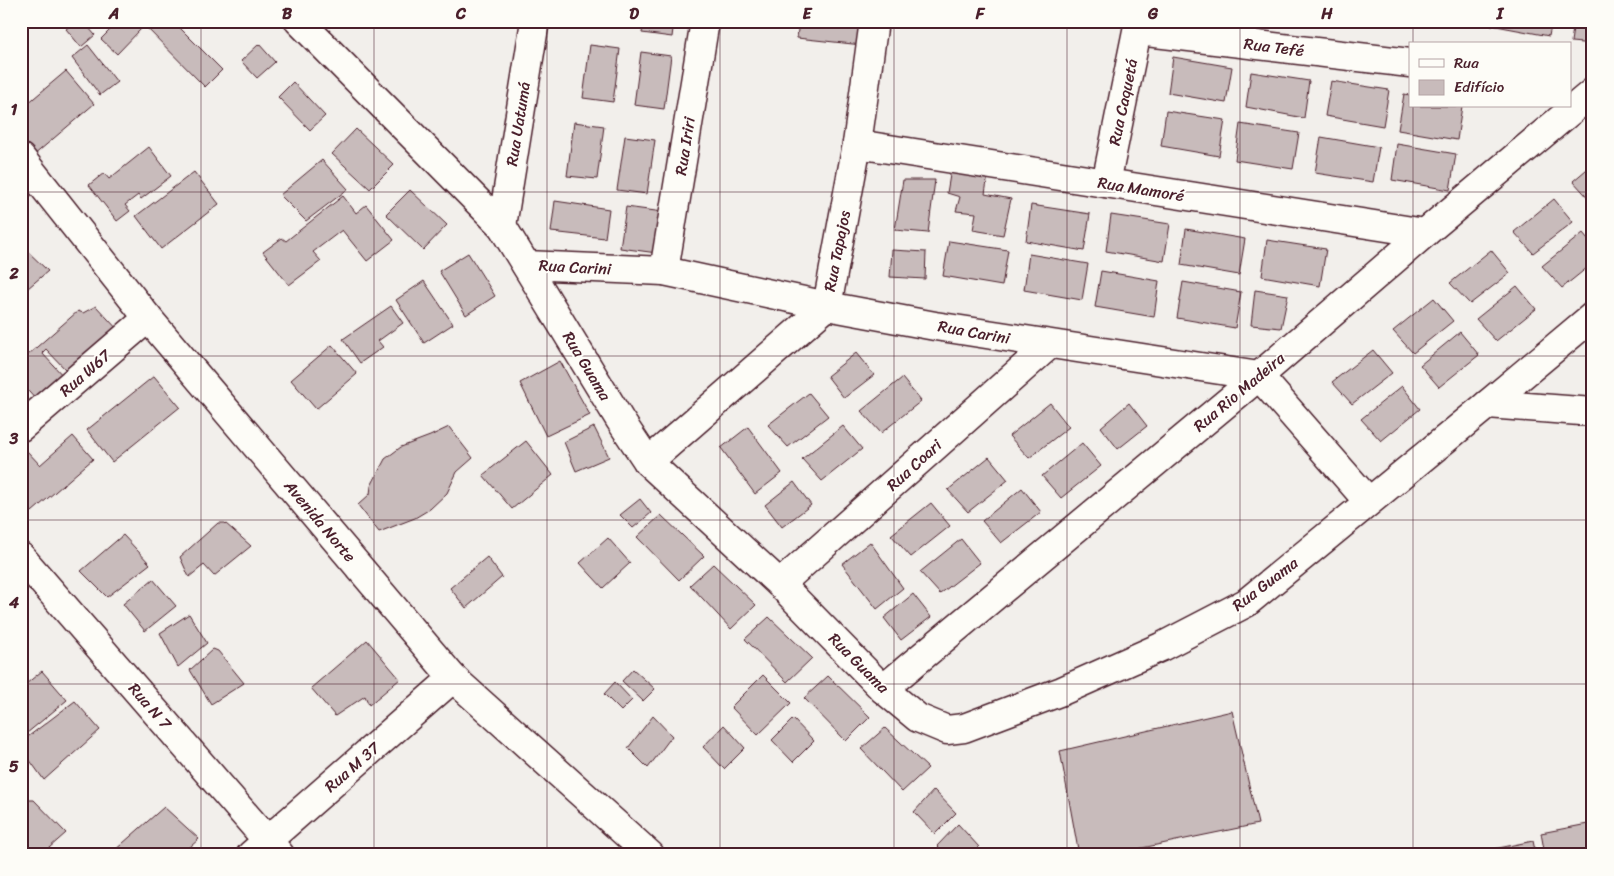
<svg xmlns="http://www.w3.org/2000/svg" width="1614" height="876" font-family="Sriracha,sans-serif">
<rect width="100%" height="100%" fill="#f2efeb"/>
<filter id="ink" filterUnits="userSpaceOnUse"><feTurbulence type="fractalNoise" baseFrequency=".02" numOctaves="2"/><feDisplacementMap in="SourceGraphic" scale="10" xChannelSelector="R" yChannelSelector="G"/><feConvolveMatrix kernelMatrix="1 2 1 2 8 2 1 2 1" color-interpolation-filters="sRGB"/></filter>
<g filter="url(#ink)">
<!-- building -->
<g fill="#c8bbbb" stroke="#4a1f2b">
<polygon points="76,21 83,21 95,35 81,47 66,29"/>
<polygon points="119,21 134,21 141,29 117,54 101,39"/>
<polygon points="140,21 173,21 222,70 205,87"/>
<polygon points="596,21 626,21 625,27"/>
<polygon points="644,21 674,21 672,37 642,33"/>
<polygon points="799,21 865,21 862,45 797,38"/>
<polygon points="1194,21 1239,21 1238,27"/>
<polygon points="1453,21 1476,21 1476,25"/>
<polygon points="1492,21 1552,21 1549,36 1491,25"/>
<polygon points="1574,21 1593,21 1593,44 1571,42"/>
<polygon points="259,44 275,62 257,78 241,61"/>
<polygon points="88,45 117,82 100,95 72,58"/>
<polygon points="590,45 620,49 613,102 583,98"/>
<polygon points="641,52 671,56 664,109 634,105"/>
<polygon points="1173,57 1232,67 1226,103 1168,93"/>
<polygon points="66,71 94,104 33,156 21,142 21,109"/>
<polygon points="1251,72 1309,81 1304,118 1246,107"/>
<polygon points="1331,81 1389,90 1383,126 1325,116"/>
<polygon points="293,82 325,116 310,130 278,97"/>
<polygon points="1404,94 1410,95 1410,106 1462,106 1457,140 1398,130"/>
<polygon points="1166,111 1225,120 1219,156 1161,146"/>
<polygon points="574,122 604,126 597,179 567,176"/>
<polygon points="1240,124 1299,133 1293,169 1235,160"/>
<polygon points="356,129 394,165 370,189 332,154"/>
<polygon points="625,136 655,140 647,194 617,190"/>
<polygon points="1321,137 1379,147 1373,182 1315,173"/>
<polygon points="1397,144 1456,154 1450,190 1392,180"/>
<polygon points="149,147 171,176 141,199 138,195 125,205 130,211 117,221 89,185 104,173 109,179"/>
<polygon points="322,160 348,189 306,221 280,195"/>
<polygon points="1593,164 1593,202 1592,202 1573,181"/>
<polygon points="951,169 988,175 985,194 1011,199 1003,235 973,230 976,213 956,211 960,197 947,193"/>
<polygon points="194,172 219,204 161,249 136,216"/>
<polygon points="903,180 935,180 928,233 895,230"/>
<polygon points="410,190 447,225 423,250 386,214"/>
<polygon points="343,196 356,213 366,205 394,240 367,261 342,230 313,252 321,261 289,285 263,252 282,238 286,241"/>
<polygon points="1554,199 1573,222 1533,253 1514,232"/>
<polygon points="555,201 609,209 605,238 551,232"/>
<polygon points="1031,205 1090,214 1084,251 1026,241"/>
<polygon points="626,207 663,212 657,253 620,248"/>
<polygon points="1111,215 1170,224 1164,261 1106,251"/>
<polygon points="1186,229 1245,239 1239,275 1181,265"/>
<polygon points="1583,233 1593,245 1593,263 1562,288 1542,266"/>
<polygon points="1267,240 1326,249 1320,286 1262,276"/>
<polygon points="949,241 1008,250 1002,286 943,276"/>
<polygon points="21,245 48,271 21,294"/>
<polygon points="892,250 926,252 925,279 890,277"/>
<polygon points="1491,250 1510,273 1470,304 1450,283"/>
<polygon points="468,253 495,296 466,315 439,271"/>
<polygon points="1029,254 1088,264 1082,300 1024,290"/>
<polygon points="1101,271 1159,281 1154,317 1095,307"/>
<polygon points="424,281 453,324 424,343 396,300"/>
<polygon points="1183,282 1241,292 1235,328 1177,318"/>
<polygon points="1517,286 1536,309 1496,341 1476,319"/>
<polygon points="1255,290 1288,295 1281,328 1251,325"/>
<polygon points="1434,298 1453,321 1413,353 1393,331"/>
<polygon points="96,306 119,331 82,363 80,358 66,370 46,349 42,353 65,378 37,401 21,383 21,361 78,311 83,313"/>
<polygon points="391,306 403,323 378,341 383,347 360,363 343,339"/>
<polygon points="1460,332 1479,355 1439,387 1420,365"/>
<polygon points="332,345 357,374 316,409 291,380"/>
<polygon points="1373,350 1392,373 1352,404 1332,382"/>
<polygon points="856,353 874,375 844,398 827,376"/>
<polygon points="560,361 590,415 546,436 520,383"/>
<polygon points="154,376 180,407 112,462 87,430"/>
<polygon points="902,378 921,401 881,433 861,411"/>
<polygon points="1402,386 1420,409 1381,441 1361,419"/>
<polygon points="809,393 828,416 788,447 768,425"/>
<polygon points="1050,403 1069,427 1029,458 1009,436"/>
<polygon points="1129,403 1147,426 1118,449 1101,427"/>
<polygon points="843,426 862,449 822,481 802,459"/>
<polygon points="449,427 473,458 457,472 447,493 430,509 415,518 379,532 358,505 370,494 371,486 385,459 401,447 430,436"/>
<polygon points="594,427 609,457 576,471 564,442"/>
<polygon points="748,427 782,473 755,494 721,448"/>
<polygon points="73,436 93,459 32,512 21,500 21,455 27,451 40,465"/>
<polygon points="526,441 553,475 512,509 483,475"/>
<polygon points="1082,443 1101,466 1061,498 1042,476"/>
<polygon points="989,457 1008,480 968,512 948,490"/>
<polygon points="794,482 811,505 782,527 765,505"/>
<polygon points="1022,488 1041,512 1001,543 982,521"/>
<polygon points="640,499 651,513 633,528 620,515"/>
<polygon points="931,503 950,526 911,557 891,535"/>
<polygon points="661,515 704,556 679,580 637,537"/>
<polygon points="218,523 225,523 251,546 214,576 204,565 189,577 180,557"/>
<polygon points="123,535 150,564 107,597 81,571"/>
<polygon points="608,538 630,563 603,588 580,563"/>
<polygon points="961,539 980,563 940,594 920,572"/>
<polygon points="870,542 903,588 877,609 842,564"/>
<polygon points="487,557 502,577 466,608 450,588"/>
<polygon points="713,564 756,605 731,629 690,585"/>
<polygon points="153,579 176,606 145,631 123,604"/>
<polygon points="913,594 931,617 901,640 884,618"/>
<polygon points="189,614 207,643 178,667 160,633"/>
<polygon points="769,617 812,658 787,682 745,639"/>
<polygon points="367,640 400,679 369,705 365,696 335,716 311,688"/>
<polygon points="213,649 218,651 244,683 211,704 190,670"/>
<polygon points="633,669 655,689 643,701 622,681"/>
<polygon points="42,671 67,700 21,738 21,688"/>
<polygon points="763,675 791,703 758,735 731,707"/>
<polygon points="828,676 870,717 846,741 804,698"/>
<polygon points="615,682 632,700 621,711 604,694"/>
<polygon points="75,701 100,730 44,780 21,748 21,742"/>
<polygon points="1232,711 1258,824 1108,855 1079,855 1060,751"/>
<polygon points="653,716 672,736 648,768 628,748"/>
<polygon points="793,719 814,741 793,762 772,740"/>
<polygon points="724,725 745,748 724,769 703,747"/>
<polygon points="885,728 928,768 902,792 861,749"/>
<polygon points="934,790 956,813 935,834 914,812"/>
<polygon points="29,800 34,800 66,833 41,855 21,855 21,806"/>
<polygon points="164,807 199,839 181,855 117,855 114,851"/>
<polygon points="1593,823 1593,855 1545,855 1541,833"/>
<polygon points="958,824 979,847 971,855 946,855 937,846"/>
<polygon points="1533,841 1536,855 1480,855 1479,852"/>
</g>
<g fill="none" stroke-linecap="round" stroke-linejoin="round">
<!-- street casing -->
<g stroke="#4a1f2b" stroke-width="31">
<g id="street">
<polyline points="299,21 502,226 620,420 648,462 780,584 883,689 918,718 947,730 964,728 1062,691 1161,647 1246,603 1488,404 1593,412"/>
<polyline points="1138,31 1410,63"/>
<polyline points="857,144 1425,233"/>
<polyline points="21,158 148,318 453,678 650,855"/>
<polyline points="1106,183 1139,21"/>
<polyline points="502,226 535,21"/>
<polyline points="526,265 664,271 827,306 935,326 1259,376 1368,501"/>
<polyline points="664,271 705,21"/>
<polyline points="1488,404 1593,316"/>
<polyline points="21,427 148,318"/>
<polyline points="648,462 827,306 857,144 874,21"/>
<polyline points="21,557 280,855"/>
<polyline points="780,584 1049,345"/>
<polyline points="883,689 1259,376 1425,233 1593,92"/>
<polyline points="251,855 453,678"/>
</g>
</g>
<!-- street -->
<use href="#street" stroke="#fdfcf7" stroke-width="28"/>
</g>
</g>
<!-- grid -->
<path fill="none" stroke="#4a1f2b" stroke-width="1" stroke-opacity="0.55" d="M201 21V855M374 21V855M547 21V855M720 21V855M894 21V855M1067 21V855M1240 21V855M1413 21V44M1413 106V855M21 192H1593M21 356H1593M21 520H1593M21 684H1593"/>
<g text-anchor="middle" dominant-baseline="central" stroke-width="4" stroke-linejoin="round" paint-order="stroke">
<!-- street labels -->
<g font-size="16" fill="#4a1f2b" stroke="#fdfcf7">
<text transform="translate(1274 47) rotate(7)">Rua Tefé</text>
<text transform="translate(1123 102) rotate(-78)">Rua Caquetá</text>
<text transform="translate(518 124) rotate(-81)">Rua Uatumá</text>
<text transform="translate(685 146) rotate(-81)">Rua Iriri</text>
<text transform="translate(1141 189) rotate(9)">Rua Mamoré</text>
<text transform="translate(837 251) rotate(-79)">Rua Tapajos</text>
<text transform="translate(575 267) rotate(3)">Rua Carini</text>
<text transform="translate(974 332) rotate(10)">Rua Carini</text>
<text transform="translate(587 366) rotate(59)">Rua Guama</text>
<text transform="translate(85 373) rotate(-41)">Rua W67</text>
<text transform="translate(1239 392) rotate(-40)">Rua Rio Madeira</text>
<text transform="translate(914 465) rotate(-42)">Rua Coari</text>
<text transform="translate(320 521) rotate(50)">Avenida Norte</text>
<text transform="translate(1265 584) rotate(-37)">Rua Guama</text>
<text transform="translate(859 663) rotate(45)">Rua Guama</text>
<text transform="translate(150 706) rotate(49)">Rua N 7</text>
<text transform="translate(352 767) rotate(-41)">Rua M 37</text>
</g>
</g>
<!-- margin -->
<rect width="1614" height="876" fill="none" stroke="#fdfcf7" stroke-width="55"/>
<!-- legend -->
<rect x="1409" y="42" width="162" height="65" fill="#fdfcf7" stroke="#b5a4a5"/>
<rect x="1419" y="59" width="25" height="8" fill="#fdfcf7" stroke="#b5a4a5"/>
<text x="1454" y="68" font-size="15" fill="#4a1f2b">Rua</text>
<rect x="1419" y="80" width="25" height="15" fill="#c8bbbb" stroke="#b5a4a5"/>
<text x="1454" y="92" font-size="15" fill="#4a1f2b">Edifício</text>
<rect x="28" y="28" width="1558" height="820" fill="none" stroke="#4a1f2b" stroke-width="2"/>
<g font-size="16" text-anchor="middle" font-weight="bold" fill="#4a1f2b">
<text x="114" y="19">A</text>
<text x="287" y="19">B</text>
<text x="461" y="19">C</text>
<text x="634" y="19">D</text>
<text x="807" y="19">E</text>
<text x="980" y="19">F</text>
<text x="1153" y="19">G</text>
<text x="1327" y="19">H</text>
<text x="1500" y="19">I</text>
<text x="14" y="115">1</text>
<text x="14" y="279">2</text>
<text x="14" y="444">3</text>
<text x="14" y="608">4</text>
<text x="14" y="772">5</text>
</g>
</svg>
